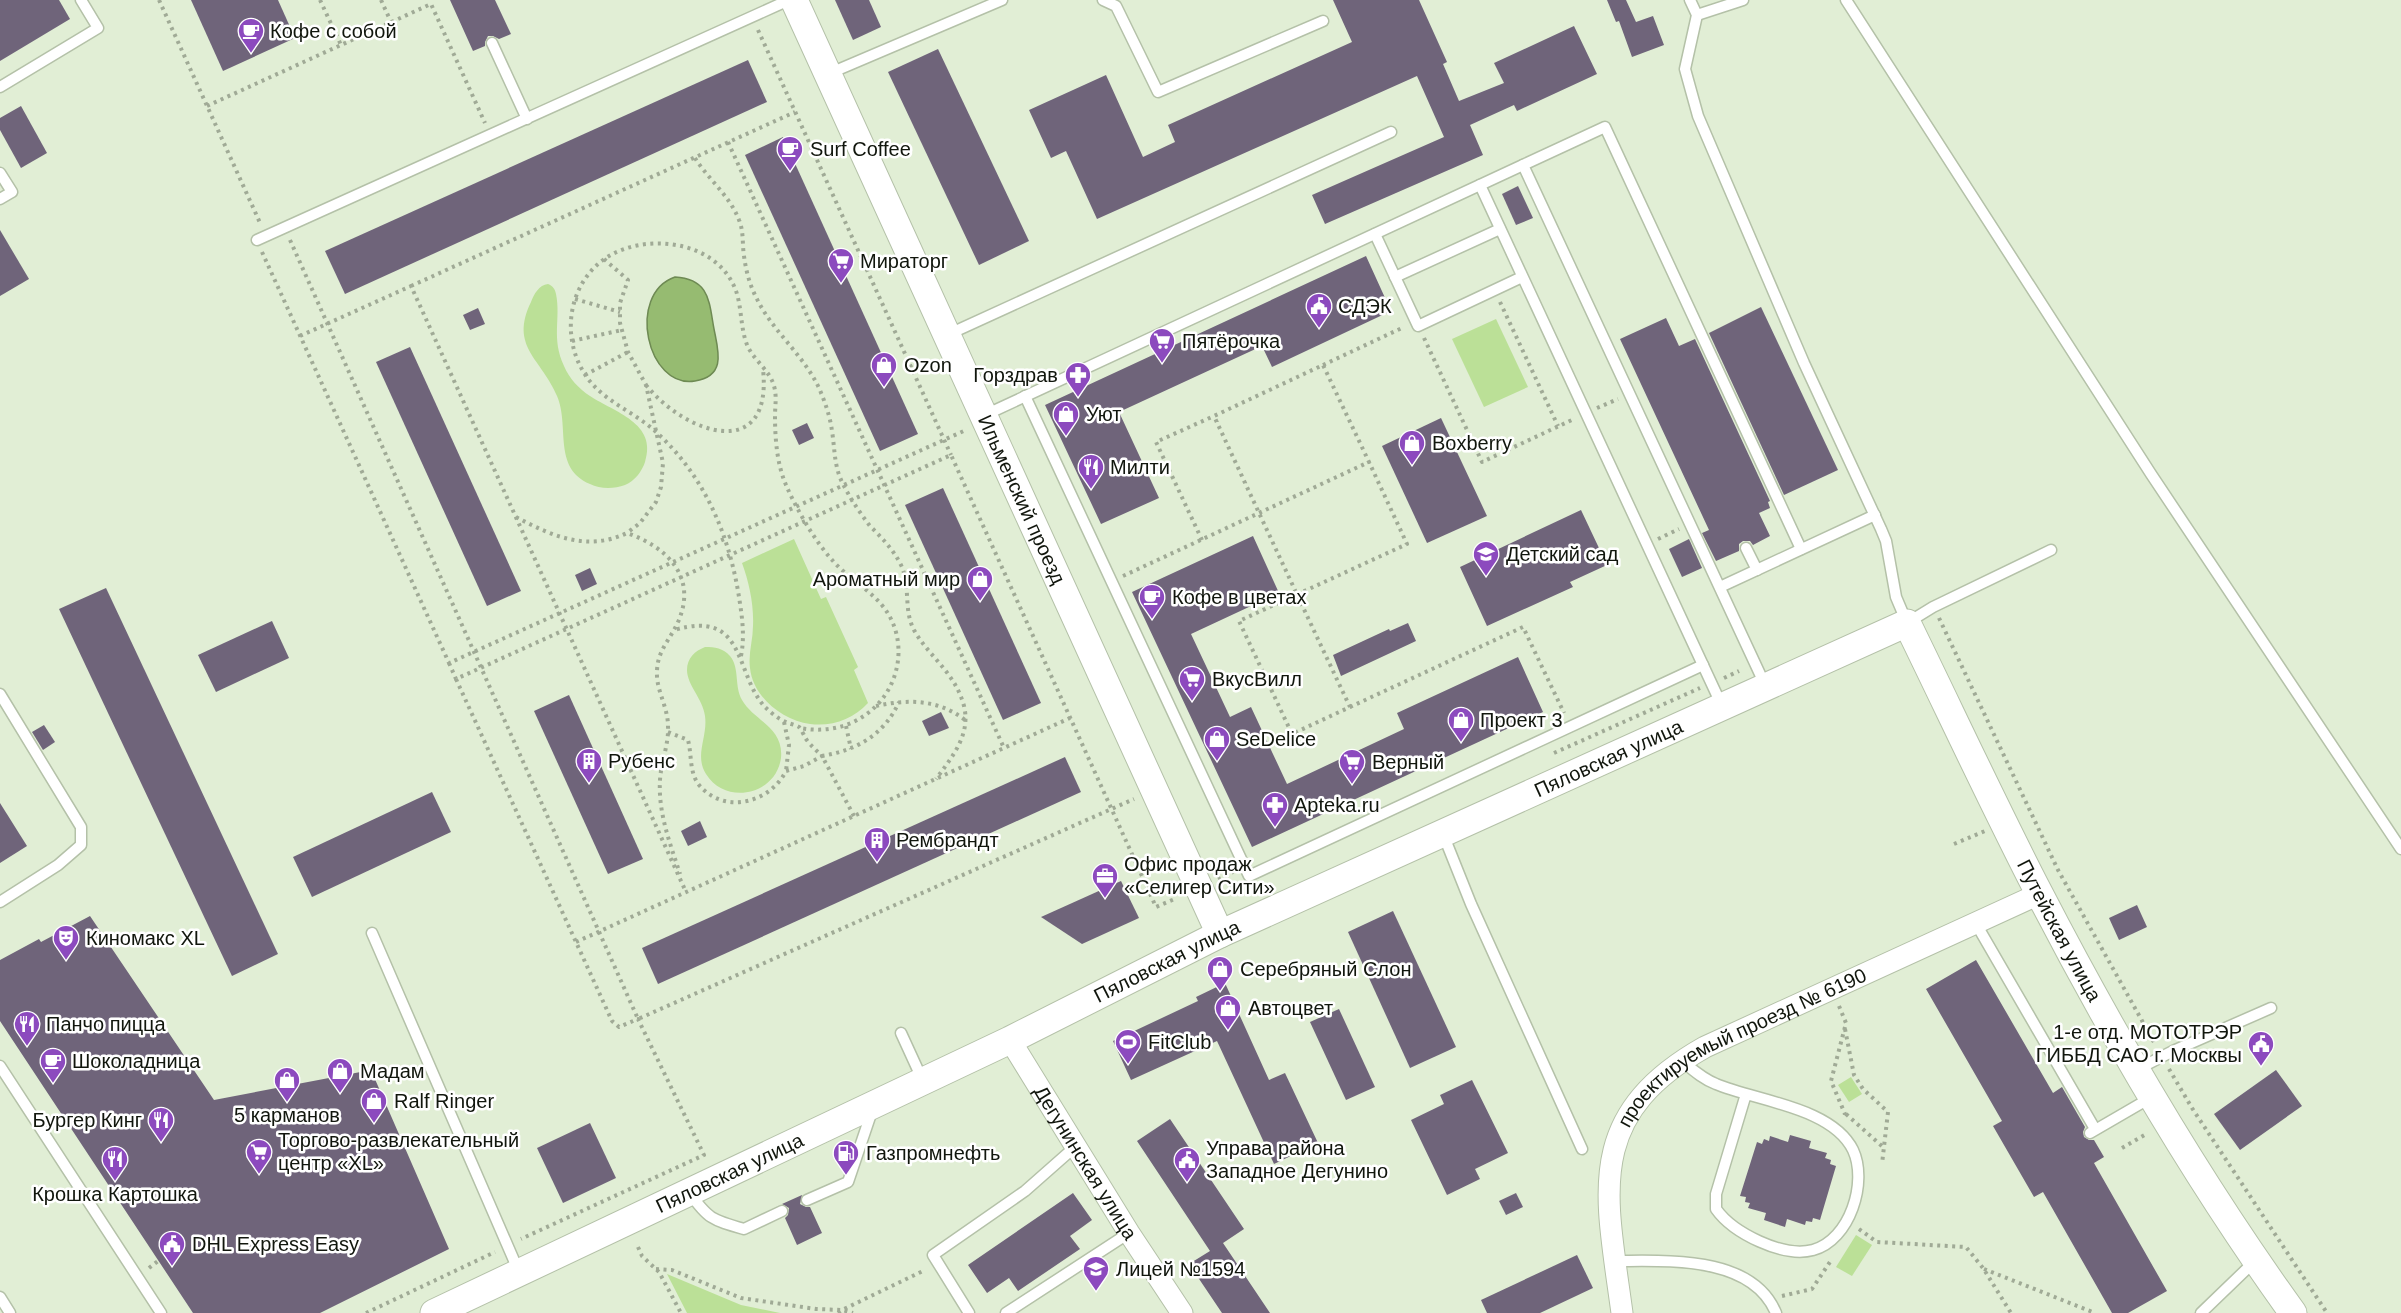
<svg xmlns="http://www.w3.org/2000/svg" width="2401" height="1313" font-family="Arial,sans-serif">
<rect width="100%" height="100%" fill="#e1eed5"/>
<!-- green -->
<g fill="#bbe097">
<path d="M548 284C553 286 555 289 556 294 561 319 551 338 564 366 569 378 579 389 590 396 614 412 658 423 645 462 642 471 635 481 625 485 614 489 600 489 590 484 552 468 570 426 557 396 542 359 509 347 531 302 534 294 539 285 548 284Z"/>
<polygon points="1496,319 1528,387 1484,407 1452,339"/>
<path d="M794 539 821 599 826 597 858 667 854 670 868 703C853 719 832 727 810 724 782 720 753 697 750 668 748 654 753 640 753 626 754 605 749 582 742 563Z"/>
<path d="M705 647C715 647 723 648 730 656 740 668 734 686 742 700 754 721 784 727 781 758 776 795 726 806 706 774 694 755 708 737 705 716 703 699 687 685 687 670 687 658 695 651 705 647Z"/>
<polygon points="1851,1077 1862,1094 1849,1102 1838,1085"/>
<polygon points="1856,1235 1872,1245 1852,1276 1836,1267"/>
<polygon points="667,1274 741,1305 780,1313 687,1313"/>
</g>
<!-- water -->
<path fill="#96bb71" stroke="#6e8a53" stroke-width="1.5" d="M675 277C710 279 709 302 714 329 718 350 727 376 695 381 647 389 626 294 675 277Z"/>
<!-- building -->
<g fill="#6f647a">
<polygon points="0,0 59,0 70,19 0,61"/>
<polygon points="191,0 278,0 295,38 223,71"/>
<polygon points="450,0 495,0 511,34 499,39 493,36 488,36 485,42 485,46 473,51"/>
<polygon points="835,0 869,0 881,27 853,40"/>
<polygon points="1333,0 1419,0 1447,62 1443,64 1459,101 1504,83 1494,63 1574,26 1597,74 1517,111 1514,105 1470,125 1483,155 1325,224 1312,195 1444,137 1417,76 1097,219 1066,151 1051,158 1029,110 1106,75 1143,157 1175,142 1168,125 1352,42"/>
<polygon points="1607,0 1626,0 1636,22 1653,16 1664,45 1632,57 1619,21 1616,22"/>
<polygon points="938,49 1029,241 979,265 888,72"/>
<polygon points="748,60 767,102 345,294 325,251"/>
<polygon points="21,106 47,153 21,168 0,130 0,118"/>
<polygon points="783,137 918,434 880,451 745,155"/>
<polygon points="1518,186 1533,218 1516,225 1502,194"/>
<polygon points="0,230 29,279 0,296"/>
<polygon points="1366,256 1391,311 1272,367 1262,346 1119,412 1159,498 1101,524 1045,405"/>
<polygon points="1761,307 1838,470 1784,495 1709,333"/>
<polygon points="478,308 485,324 470,330 463,315"/>
<polygon points="1666,318 1679,346 1695,339 1770,501 1768,502 1770,508 1759,513 1770,536 1753,545 1750,541 1743,541 1739,544 1739,551 1716,561 1702,533 1709,530 1620,339"/>
<polygon points="410,347 521,591 487,606 376,362"/>
<polygon points="1441,418 1487,516 1427,543 1382,446"/>
<polygon points="807,423 814,438 799,445 792,430"/>
<polygon points="943,488 1041,703 1003,720 905,505"/>
<polygon points="1581,510 1607,565 1570,582 1573,587 1487,626 1460,567"/>
<polygon points="1253,536 1279,593 1191,634 1230,717 1251,707 1287,784 1404,729 1397,713 1518,657 1543,712 1252,847 1132,592"/>
<polygon points="1689,539 1702,568 1682,577 1669,549"/>
<polygon points="590,568 597,584 582,591 575,575"/>
<polygon points="106,588 278,954 232,976 59,609"/>
<polygon points="272,621 289,658 216,692 198,655"/>
<polygon points="1408,623 1416,641 1341,676 1333,655 1389,629 1390,631"/>
<polygon points="569,695 643,859 608,874 534,711"/>
<polygon points="941,712 949,728 929,736 922,721"/>
<polygon points="44,725 55,742 43,750 32,732"/>
<polygon points="1065,757 1081,792 658,984 642,948"/>
<polygon points="432,792 451,832 312,897 293,857"/>
<polygon points="0,803 27,846 0,863"/>
<polygon points="700,821 707,837 688,846 681,831"/>
<polygon points="1121,881 1139,918 1082,944 1041,917"/>
<polygon points="2137,905 2147,927 2119,940 2109,918"/>
<polygon points="1393,911 1456,1047 1410,1068 1348,932"/>
<polygon points="90,916 214,1100 371,1070 449,1249 320,1313 193,1313 0,1021 0,960 39,939 41,942"/>
<polygon points="1976,960 2053,1093 2062,1087 2085,1127 2083,1132 2084,1137 2089,1140 2094,1140 2104,1157 2094,1163 2167,1291 2128,1313 2112,1313 2043,1192 2034,1197 1993,1126 2002,1121 1926,989"/>
<polygon points="1225,983 1269,1080 1285,1073 1318,1143 1274,1164 1217,1041 1131,1080 1113,1041 1198,1001 1196,997"/>
<polygon points="1339,1009 1375,1087 1346,1100 1310,1022"/>
<polygon points="2276,1070 2302,1106 2240,1150 2214,1114"/>
<polygon points="1472,1080 1508,1153 1475,1169 1480,1179 1447,1195 1411,1120 1444,1104 1440,1095"/>
<polygon points="1170,1119 1244,1229 1223,1243 1270,1313 1222,1313 1189,1264 1210,1251 1137,1141"/>
<polygon points="590,1123 616,1178 563,1203 537,1148"/>
<polygon points="1790,1135 1811,1141 1809,1148 1827,1153 1825,1158 1831,1160 1830,1164 1836,1166 1820,1220 1813,1218 1812,1222 1806,1221 1805,1225 1787,1219 1785,1227 1764,1220 1766,1213 1748,1208 1750,1203 1745,1202 1746,1197 1740,1196 1757,1142 1762,1144 1764,1139 1769,1141 1770,1136 1788,1142"/>
<polygon points="1073,1193 1092,1220 1070,1236 1080,1249 1018,1291 1009,1278 987,1293 968,1265"/>
<polygon points="1516,1193 1523,1207 1506,1215 1499,1201"/>
<polygon points="802,1195 800,1204 806,1207 810,1207 822,1233 797,1245 785,1218 788,1215 789,1208 782,1204"/>
<polygon points="1577,1255 1593,1288 1540,1313 1487,1313 1481,1300"/>
</g>
<g fill="none" stroke-linecap="round" stroke-linejoin="round">
<!-- service casing -->
<g stroke="#b4c1a8" stroke-width="13">
<g id="service">
<polyline points="1103,0 1116,6 1158,92 1323,21"/>
<polyline points="1690,0 1697,15 1685,69 1698,116 1804,363 1881,529 1886,541 1896,597 1907,623 1933,607 2051,550"/>
<polyline points="1846,0 2151,474 2401,849"/>
<polyline points="1697,15 1743,0"/>
<polyline points="492,43 527,119"/>
<polyline points="828,74 1002,0"/>
<polyline points="0,87 98,28 81,0"/>
<polyline points="0,173 12,192 0,199"/>
<polyline points="1480,185 1722,706"/>
<polyline points="1375,234 1418,326 1522,277"/>
<polyline points="257,240 789,0"/>
<polyline points="1395,277 1500,229"/>
<polyline points="947,335 1391,132"/>
<polyline points="1025,396 1249,876 1703,665"/>
<polyline points="985,415 1523,165"/>
<polyline points="1746,548 1757,570"/>
<polyline points="1720,587 1875,515"/>
<polyline points="1766,687 1523,165 1605,127 1801,549"/>
<polyline points="0,694 81,827 81,845 58,865 0,902"/>
<polyline points="1443,834 1471,904 1582,1149"/>
<polyline points="1975,922 2095,1129"/>
<polyline points="372,933 519,1272"/>
<polyline points="901,1033 923,1081"/>
<path d="M1682 1061C1693 1070 1703 1079 1716 1084 1756 1101 1832 1107 1853 1150 1868 1182 1850 1240 1813 1250 1783 1258 1733 1233 1716 1209V1194L1746 1094"/>
<polyline points="0,1066 161,1313"/>
<polyline points="2136,1070 2173,1051 2271,1008"/>
<polyline points="2090,1133 2152,1097"/>
<path d="M689 1192C708 1219 712 1220 744 1229L782 1211"/>
<polyline points="807,1200 848,1182 872,1111"/>
<path d="M1615 1261C1667 1261 1752 1255 1776 1313"/>
<polyline points="0,1297 10,1313"/>
<polyline points="969,1313 933,1255 1025,1191 1076,1146"/>
<polyline points="1006,1313 1129,1233"/>
<polyline points="2201,1313 2255,1261"/>
</g>
</g>
<!-- minor casing -->
<g stroke="#b4c1a8" stroke-width="23">
<g id="minor">
<path id="s1" d="M1010 1040 1129 1233 1182 1313"/>
<path id="s2" d="M1622 1313C1606 1193 1583 1116 1705 1047L2039 894"/>
</g>
</g>
<!-- tertiary casing -->
<g stroke="#b4c1a8" stroke-width="29">
<g id="tertiary">
<path id="s3" d="M794 0 1220 934"/>
<path id="s4" d="M434 1313 1010 1040 1220 934 1907 623C1951 713 1993 804 2039 893 2114 1038 2198 1181 2293 1313"/>
</g>
</g>
<!-- path -->
<g stroke="#a0aa96" stroke-width="4" stroke-dasharray="3 4.5" stroke-linecap="butt">
<polyline points="159,0 261,225"/>
<polyline points="320,0 341,45"/>
<polyline points="381,0 391,22"/>
<polyline points="758,30 951,455"/>
<polyline points="207,106 431,4 485,123"/>
<polyline points="728,142 1004,748"/>
<path d="M695 158C708 179 730 196 739 220 744 232 742 243 744 256 746 271 750 286 757 299 773 332 803 354 819 388 825 402 830 416 832 431 835 450 834 467 843 484 850 498 860 513 870 526 882 538 893 549 901 565 911 586 903 609 914 630 929 657 955 672 964 706 971 735 952 757 936 779"/>
<polyline points="290,240 638,1019 1134,799"/>
<polyline points="262,252 449,663 966,430"/>
<polyline points="604,259 628,280 620,303 620,323 628,352 646,385 663,463 661,487 656,502 640,523 628,532"/>
<polyline points="411,286 795,112"/>
<polyline points="575,299 620,312"/>
<polyline points="1500,302 1558,426"/>
<polyline points="300,336 411,286 686,892"/>
<polyline points="1424,338 1482,462 1574,419"/>
<polyline points="572,341 622,330"/>
<polyline points="1323,365 1404,327"/>
<polyline points="585,375 628,352"/>
<path d="M646 385C685 434 773 464 763 369"/>
<polyline points="1597,408 1618,399"/>
<path d="M516 517C552 536 587 552 627 533 667 547 698 577 678 622 670 640 657 651 657 672 656 690 668 707 668 726 669 744 661 762 660 780 658 813 670 843 680 874"/>
<polyline points="1658,539 1679,529"/>
<polyline points="1202,540 1156,442 1214,416"/>
<path d="M1123 576C1205 538 1287 500 1369 462L1323 365 1214 416C1259 513 1304 610 1350 707L1292 734 1239 621 1407 544 1369 462"/>
<polyline points="1939,618 2058,870 2155,1044"/>
<path d="M741 656C745 636 742 616 739 597 729 534 704 475 655 431 633 411 604 402 586 376 561 339 567 287 603 260 641 232 711 239 733 284 743 303 739 327 748 347 755 361 770 371 774 386 777 396 775 406 775 416 775 439 777 464 786 485 797 510 814 540 833 561 847 577 867 588 881 604 907 634 903 679 876 706 855 727 827 733 800 728"/>
<polyline points="449,663 456,679 951,455 1156,907 1177,898"/>
<polyline points="1724,678 1739,671"/>
<polyline points="456,679 612,1021 619,1027 638,1019 704,1155 521,1239"/>
<path d="M876 706C908 699 938 699 965 720"/>
<polyline points="1350,707 1523,627 1564,713"/>
<polyline points="784,722 789,745 786,771"/>
<polyline points="846,726 851,749"/>
<path d="M668 732 688 740C692 755 689 772 699 785 724 815 770 803 786 771L804 766 822 756C817 751 811 746 806 739 804 736 802 730 799 727 796 725 790 724 786 722 778 719 770 712 764 706 734 671 746 609 674 630"/>
<polyline points="1554,753 1700,688"/>
<path d="M854 816 822 756C857 750 884 735 899 702"/>
<polyline points="1954,844 1985,831"/>
<polyline points="1218,879 1233,872"/>
<polyline points="576,942 1070,718"/>
<polyline points="1839,1006 1846,1023 1831,1081 1845,1114 1844,1118"/>
<polyline points="1845,1029 1854,1075 1863,1089 1888,1112 1882,1164"/>
<polyline points="2169,1069 2192,1108 2327,1313"/>
<polyline points="1846,1114 1883,1147"/>
<polyline points="2122,1148 2148,1133"/>
<polyline points="1859,1229 1877,1242 1966,1247 1983,1268 2011,1313"/>
<polyline points="638,1247 642,1256 659,1272 681,1313"/>
<polyline points="149,1268 158,1261"/>
<polyline points="656,1269 672,1270 741,1298 816,1309 842,1310 925,1270"/>
<polyline points="1984,1269 2095,1313"/>
<polyline points="1782,1296 1812,1289 1832,1259"/>
<polyline points="366,1313 495,1252"/>
<polyline points="838,1313 842,1310 853,1313"/>
</g>
<!-- service -->
<use href="#service" stroke="#fff" stroke-width="10"/>
<!-- minor -->
<use href="#minor" stroke="#fff" stroke-width="21"/>
<!-- tertiary -->
<use href="#tertiary" stroke="#fff" stroke-width="27"/>
</g>
<!-- icons -->
<defs>
<g id="cafe-pin" transform="scale(1.35)"><path d="M0 17L-7.5 6A9.5 9.5 0 1 1 7.5 6Z" fill="#8c4abe" stroke="#fff"/><path d="M-5.5-4.5H6V0H3Q3 3.5 0 3.5H-2.5Q-5.5 3.5-5.5 0ZM3-3.2v2h1.7v-2ZM-6 4.5H4V6H-6Z" fill="#fff"/></g>
<g id="supermarket-pin" transform="scale(1.35)"><path d="M0 17L-7.5 6A9.5 9.5 0 1 1 7.5 6Z" fill="#8c4abe" stroke="#fff"/><path d="M-6-5.5h2.5l.6 2H6L4.5 2H-2.5L-4.4-4H-6ZM-1.5 3.2a1.3 1.3 0 1 0 .1 0ZM3 3.2a1.3 1.3 0 1 0 .1 0Z" fill="#fff"/></g>
<g id="civic-pin" transform="scale(1.35)"><path d="M0 17L-7.5 6A9.5 9.5 0 1 1 7.5 6Z" fill="#8c4abe" stroke="#fff"/><path d="M-.6-6.5H3V-4.5H.6V-3L4-1V1h2V6H-6V1h2V-1L-.6-3ZM-1.2 2.5V6h2.4V2.5Z" fill="#fff"/></g>
<g id="shop-pin" transform="scale(1.35)"><path d="M0 17L-7.5 6A9.5 9.5 0 1 1 7.5 6Z" fill="#8c4abe" stroke="#fff"/><path d="M-5-2.5h2.3a2.7 3.5 0 0 1 5.4 0H5L5.5 6h-11ZM-1.5-2.5h3a1.5 2.3 0 0 0-3 0Z" fill="#fff"/></g>
<g id="pharmacy-pin" transform="scale(1.35)"><path d="M0 17L-7.5 6A9.5 9.5 0 1 1 7.5 6Z" fill="#8c4abe" stroke="#fff"/><path d="M-2-6h4v4h4v4h-4v4h-4v-4h-4v-4h4Z" fill="#fff"/></g>
<g id="restaurant-pin" transform="scale(1.35)"><path d="M0 17L-7.5 6A9.5 9.5 0 1 1 7.5 6Z" fill="#8c4abe" stroke="#fff"/><path d="M-5-6h1v4h1v-4h1v4h1v-4h1v5L-1.5 .5V6h-2V.5L-5-1ZM5-6V6H3V1.5H1.5Q1.5-4 5-6Z" fill="#fff"/></g>
<g id="school-pin" transform="scale(1.35)"><path d="M0 17L-7.5 6A9.5 9.5 0 1 1 7.5 6Z" fill="#8c4abe" stroke="#fff"/><path d="M0-5L7-2L0 1L-7-2ZM-4 1L0 2.5L4 1V4Q0 6-4 4Z" fill="#fff"/></g>
<g id="building-pin" transform="scale(1.35)"><path d="M0 17L-7.5 6A9.5 9.5 0 1 1 7.5 6Z" fill="#8c4abe" stroke="#fff"/><path d="M-4-6H4V6H1V3H-1V6H-4ZM-2.5-4.3h1.7v1.8h-1.7ZM.8-4.3h1.7v1.8H.8ZM-2.5-1h1.7V.8h-1.7ZM.8-1h1.7V.8H.8Z" fill="#fff"/></g>
<g id="office-pin" transform="scale(1.35)"><path d="M0 17L-7.5 6A9.5 9.5 0 1 1 7.5 6Z" fill="#8c4abe" stroke="#fff"/><path d="M-6-3h4V-5.5h4V-3h4V5H-6ZM-1-4.5V-3h2v-1.5ZM-6 0V1H6V0Z" fill="#fff"/></g>
<g id="theatre-pin" transform="scale(1.35)"><path d="M0 17L-7.5 6A9.5 9.5 0 1 1 7.5 6Z" fill="#8c4abe" stroke="#fff"/><path d="M-5-5.5Q0-4 5-5.5V0Q5 5 0 6Q-5 5-5 0ZM-3.3-2.5H-1v1.5H-3.3ZM1-2.5H3.3v1.5H1ZM-2.8 1Q0 5.5 2.8 1Z" fill="#fff"/></g>
<g id="stadium-pin" transform="scale(1.35)"><path d="M0 17L-7.5 6A9.5 9.5 0 1 1 7.5 6Z" fill="#8c4abe" stroke="#fff"/><path d="M0-5a6.5 5 0 1 0 0 10a6.5 5 0 1 0 0-10ZM-3.5-1.8h7v3.6h-7Z" fill="#fff"/></g>
<g id="fuel-pin" transform="scale(1.35)"><path d="M0 17L-7.5 6A9.5 9.5 0 1 1 7.5 6Z" fill="#8c4abe" stroke="#fff"/><path d="M-5.5-6h7V0h2V4h1.3V-2.5L3-4.5l.8-.8L6-3V5H2.5V1h-1V6h-7ZM-4.2-4.7v3.2H.2V-4.7Z" fill="#fff"/></g>
</defs>
<g fill-rule="evenodd">
<use href="#cafe-pin" x="251" y="31"/>
<use href="#cafe-pin" x="790" y="149"/>
<use href="#supermarket-pin" x="841" y="261"/>
<use href="#civic-pin" x="1319" y="306"/>
<use href="#supermarket-pin" x="1162" y="341"/>
<use href="#shop-pin" x="884" y="365"/>
<use href="#pharmacy-pin" x="1078" y="375"/>
<use href="#shop-pin" x="1066" y="414"/>
<use href="#shop-pin" x="1412" y="443"/>
<use href="#restaurant-pin" x="1091" y="467"/>
<use href="#school-pin" x="1486" y="554"/>
<use href="#shop-pin" x="980" y="579"/>
<use href="#cafe-pin" x="1152" y="597"/>
<use href="#supermarket-pin" x="1192" y="679"/>
<use href="#shop-pin" x="1461" y="720"/>
<use href="#shop-pin" x="1217" y="739"/>
<use href="#building-pin" x="589" y="761"/>
<use href="#supermarket-pin" x="1352" y="762"/>
<use href="#pharmacy-pin" x="1275" y="805"/>
<use href="#building-pin" x="877" y="840"/>
<use href="#office-pin" x="1105" y="876"/>
<use href="#theatre-pin" x="66" y="938"/>
<use href="#shop-pin" x="1220" y="969"/>
<use href="#shop-pin" x="1228" y="1008"/>
<use href="#restaurant-pin" x="27" y="1024"/>
<use href="#stadium-pin" x="1128" y="1042"/>
<use href="#civic-pin" x="2261" y="1044"/>
<use href="#cafe-pin" x="53" y="1061"/>
<use href="#shop-pin" x="340" y="1071"/>
<use href="#shop-pin" x="287" y="1080"/>
<use href="#shop-pin" x="374" y="1101"/>
<use href="#restaurant-pin" x="161" y="1120"/>
<use href="#supermarket-pin" x="259" y="1152"/>
<use href="#fuel-pin" x="846" y="1153"/>
<use href="#restaurant-pin" x="115" y="1159"/>
<use href="#civic-pin" x="1187" y="1160"/>
<use href="#civic-pin" x="172" y="1244"/>
<use href="#school-pin" x="1096" y="1269"/>
</g>
<g text-anchor="middle" dominant-baseline="central" stroke-width="5" stroke-linejoin="round" paint-order="stroke">
<!-- poi labels -->
<g font-size="20" fill="#11160d" stroke="#fff" text-anchor="start">
<text x="270" y="31">Кофе с собой</text>
<text x="810" y="149">Surf Coffee</text>
<text x="860" y="261">Мираторг</text>
<text x="1338" y="306">СДЭК</text>
<text x="1182" y="341">Пятёрочка</text>
<text x="904" y="365">Ozon</text>
<text x="1058" y="375" text-anchor="end">Горздрав</text>
<text x="1086" y="414">Уют</text>
<text x="1432" y="443">Boxberry</text>
<text x="1110" y="467">Милти</text>
<text x="1506" y="554">Детский сад</text>
<text x="960" y="579" text-anchor="end">Ароматный мир</text>
<text x="1172" y="597">Кофе в цветах</text>
<text x="1212" y="679">ВкусВилл</text>
<text x="1480" y="720">Проект 3</text>
<text x="1236" y="739">SeDelice</text>
<text x="608" y="761">Рубенс</text>
<text x="1372" y="762">Верный</text>
<text x="1294" y="805">Apteka.ru</text>
<text x="896" y="840">Рембрандт</text>
<text x="1124" y="864">Офис продаж<tspan x="1124" dy="23">«Селигер Сити»</tspan></text>
<text x="86" y="938">Киномакс XL</text>
<text x="1240" y="969">Серебряный Слон</text>
<text x="1248" y="1008">Автоцвет</text>
<text x="46" y="1024">Панчо пицца</text>
<text x="2242" y="1032" text-anchor="end">1-е отд. МОТОТРЭР<tspan x="2242" dy="23">ГИББД САО г. Москвы</tspan></text>
<text x="1148" y="1042">FitClub</text>
<text x="72" y="1061">Шоколадница</text>
<text x="360" y="1071">Мадам</text>
<text x="394" y="1101">Ralf Ringer</text>
<text x="287" y="1115" text-anchor="middle">5 карманов</text>
<text x="142" y="1120" text-anchor="end">Бургер Кинг</text>
<text x="278" y="1140">Торгово-развлекательный<tspan x="278" dy="23">центр «XL»</tspan></text>
<text x="1206" y="1148">Управа района<tspan x="1206" dy="23">Западное Дегунино</tspan></text>
<text x="866" y="1153">Газпромнефть</text>
<text x="115" y="1194" text-anchor="middle">Крошка Картошка</text>
<text x="192" y="1244">DHL Express Easy</text>
<text x="1116" y="1269">Лицей №1594</text>
</g>
<!-- street labels -->
<g font-size="20" fill="#11160d" stroke="#fff">
<text stroke="none"><textPath href="#s3" startOffset="549">Ильменский проезд</textPath></text>
<text stroke="none"><textPath href="#s4" startOffset="1299">Пяловская улица</textPath></text>
<text stroke="none"><textPath href="#s4" startOffset="1970">Путейская улица</textPath></text>
<text stroke="none"><textPath href="#s4" startOffset="813">Пяловская улица</textPath></text>
<text stroke="none"><textPath href="#s2" startOffset="336">проектируемый проезд № 6190</textPath></text>
<text stroke="none"><textPath href="#s1" startOffset="144">Дегунинская улица</textPath></text>
<text stroke="none"><textPath href="#s4" startOffset="327">Пяловская улица</textPath></text>
</g>
</g>
</svg>
